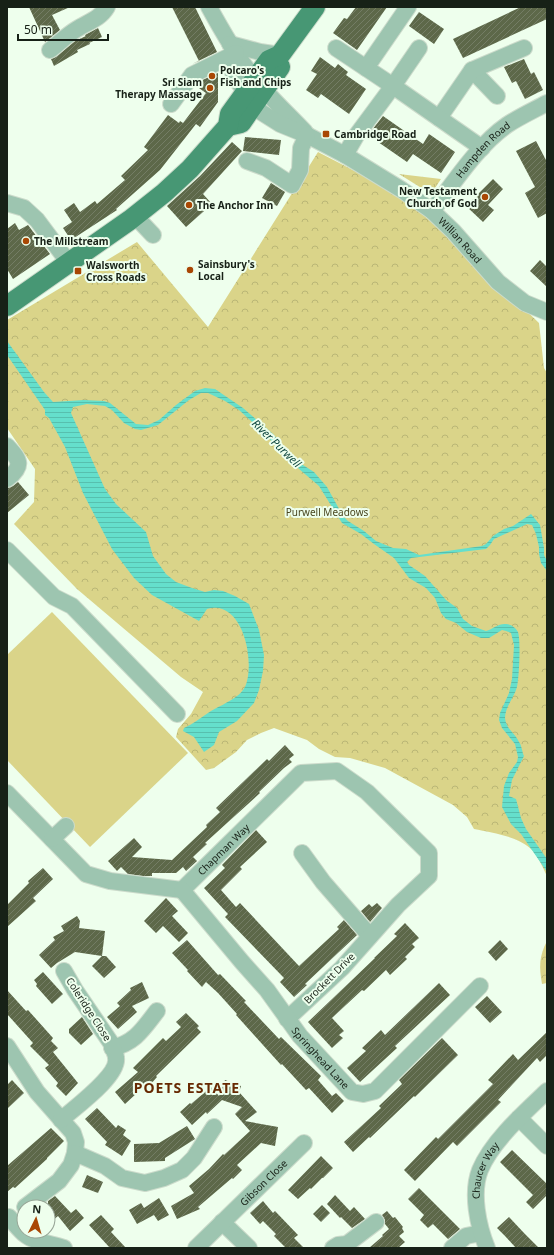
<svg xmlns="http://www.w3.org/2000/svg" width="554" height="1255" font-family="'Noto Sans',sans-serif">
<defs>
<pattern id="grass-tufts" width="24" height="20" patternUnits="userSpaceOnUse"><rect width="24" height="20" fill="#dad489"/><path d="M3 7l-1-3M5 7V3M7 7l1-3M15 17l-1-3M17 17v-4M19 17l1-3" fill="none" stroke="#bab676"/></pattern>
<pattern id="park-crowns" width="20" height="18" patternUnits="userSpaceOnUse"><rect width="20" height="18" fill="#dad489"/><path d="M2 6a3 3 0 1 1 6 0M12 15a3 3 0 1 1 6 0" fill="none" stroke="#bab676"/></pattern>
<pattern id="water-rules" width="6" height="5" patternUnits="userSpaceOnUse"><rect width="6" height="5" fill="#65dfcc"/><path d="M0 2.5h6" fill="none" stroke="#57bfae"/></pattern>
<pattern id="building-hatch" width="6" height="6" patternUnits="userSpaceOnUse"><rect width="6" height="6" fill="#5d6849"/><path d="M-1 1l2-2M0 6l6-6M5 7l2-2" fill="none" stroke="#747d65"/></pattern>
</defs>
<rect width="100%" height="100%" fill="#eeffed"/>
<!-- grass -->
<polygon fill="url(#grass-tufts)" points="399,174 441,179 431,194"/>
<!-- park -->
<g fill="url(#park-crowns)">
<path d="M318 152 380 184 434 221 539 323 544 368 547 373V876C543 868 539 858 533 851 519 836 493 833 474 829L467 817 453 805 385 768 350 758 335 757 319 749 307 740 274 728 261 733 247 740 236 752 214 768 206 770 176 737 178 729 191 714 203 692 181 677 77 589 14 524 34 502 35 469 7 428V320L137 242 208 327Z"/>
<path d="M547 941V983L542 984C539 967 539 956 547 941Z"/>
</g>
<!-- garden -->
<polygon fill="#dad489" points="52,612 188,753 90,847 7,760 7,655"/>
<!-- water -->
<path fill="url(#water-rules)" d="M7 341 44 392 53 402 84 400 104 401 110 403 136 424 148 425 159 420 176 405 195 391 205 388 215 389 243 408 273 434 295 460 314 472 327 487 343 516 348 521 364 531 376 541 393 548 406 549 419 555 482 546 486 544 493 536 504 529 513 526 531 514 540 525 544 548V555L547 561V571L541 563 539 554V547L536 534 532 525 527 524 494 539 490 545 486 549 411 558 407 562 409 565 425 576 446 600 457 608 463 619 472 626 486 631C493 629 499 623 506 624 511 624 516 628 518 632 521 641 519 678 517 687 514 698 505 707 505 718 506 729 515 733 519 742 522 746 522 752 524 756L512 780 509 796 516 799 521 818 526 829 547 859V872L521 834 511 824 502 807 504 786 509 773 517 762 518 757 515 744 502 728 499 720 500 713 509 693 512 679 514 645 511 633 506 631 502 630 489 638H481L467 632 456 623 446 619 441 613 435 598 426 588 409 578 394 558 374 544 361 534 342 523 319 486 292 463 262 431 239 410 225 401 208 393H201L189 400 158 425 141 430 135 429 124 423 112 410 105 406 87 404 73 407 71 413 105 489 116 504 146 532 153 556 166 574 176 582 192 588 205 592 214 590 223 591 235 596 249 604 259 630 264 655 263 671 259 690 254 703 237 721 219 732 214 745 204 752 194 737 183 731 184 728C193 724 200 718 208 713 217 707 228 703 237 696 240 694 243 690 245 687 256 663 243 598 207 609L199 621 152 595 134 578 112 549 83 493 65 447 49 418 45 415V410L7 355Z"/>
<!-- building -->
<g fill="url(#building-hatch)">
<polygon points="29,7 70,7 52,15 60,30 45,42"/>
<polygon points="172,7 195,7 217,52 192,64 199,61"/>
<polygon points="356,7 387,7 357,50 333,33 344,18 347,19"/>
<polygon points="521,7 547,7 547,19 463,58 453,39"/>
<polygon points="419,12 444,29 434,44 409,26"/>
<polygon points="98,28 102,37 89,43 85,35"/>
<polygon points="86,36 90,44 77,50 78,52 54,66 51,59 56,57 75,41"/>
<polygon points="320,57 335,68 338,64 348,72 346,75 366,89 349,114 321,94 318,98 306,90 317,74 311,71"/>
<polygon points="524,59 531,74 534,72 543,90 525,99 516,81 512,83 504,67"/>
<polygon points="218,73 218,102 200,127 196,124 160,170 116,209 117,210 71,240 63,228 72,222 64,210 74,203 80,212 95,201 97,204 125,180 121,176 148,150 144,147 168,115 179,123 180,121 183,123 206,93 196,86 198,82"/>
<polygon points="383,116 423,144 429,134 455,152 441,173 413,154 407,162 368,135"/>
<polygon points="245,137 281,140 279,155 243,151"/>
<polygon points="536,141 547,162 547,213 538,218 525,193 535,187 516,151"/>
<polygon points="232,142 242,151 203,194 212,204 186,227 167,206 200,176"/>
<polygon points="493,179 503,189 488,205 494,210 483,222 466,206"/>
<polygon points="271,183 285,192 277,206 262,198"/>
<polygon points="15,223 19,230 28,225 50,254 13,279 7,269 7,229"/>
<polygon points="540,260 547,267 547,287 530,271"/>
<polygon points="18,482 29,495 7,513 7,488 13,486"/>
<polygon points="285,745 294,755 289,759 292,762 284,768 259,792 260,793 205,843 207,844 193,857 197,861 186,871 183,867 176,873 152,873 152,876 143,876 128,874 121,867 117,871 108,861 134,838 142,847 132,857 172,860 207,827 206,825 220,812 216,808 267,759 269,761"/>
<polygon points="256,830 267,842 240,867 242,869 221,890 236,907 240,903 299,966 339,929 337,927 344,920 357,935 305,984 307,985 294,997 280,982 284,978 225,917 228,914 204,888 225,868 222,865"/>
<polygon points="43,868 53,879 33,898 36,901 7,927 7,905 29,883 28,881"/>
<polygon points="166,898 178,911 172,916 188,933 179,942 163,926 156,933 144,921"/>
<polygon points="377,903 382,908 370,922 361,911 369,904 372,907"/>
<polygon points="77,916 80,921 79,928 105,931 102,956 75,952 57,963 51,968 39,955 55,940 53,937 64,931 61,926"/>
<polygon points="405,923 419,938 412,944 415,947 405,957 407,959 390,975 386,970 364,991 362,990 332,1018 344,1031 339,1035 343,1038 332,1048 308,1022 375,958 374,958 397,936 394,934"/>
<polygon points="187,940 218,975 220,974 246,1001 244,1002 279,1039 281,1037 321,1076 318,1080 332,1096 336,1093 344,1101 332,1113 309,1088 306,1090 282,1064 281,1065 236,1015 237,1014 218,993 206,982 202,987 187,971 188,970 172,953"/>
<polygon points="500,940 508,949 496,961 488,952"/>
<polygon points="102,956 106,956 116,967 104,978 92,966"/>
<polygon points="43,972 63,994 52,1004 36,986 37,984 34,980"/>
<polygon points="142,982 149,998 132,1006 137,1012 118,1029 107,1017 120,1006 117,1003 131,990 130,988"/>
<polygon points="439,983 450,995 395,1046 397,1048 360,1082 347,1068 366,1051 362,1048 381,1030 385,1035"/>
<polygon points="7,990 26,1011 28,1010 53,1038 51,1041 58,1048 53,1052 78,1083 66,1096 56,1086 58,1083 45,1068 49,1065 30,1046 33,1043 7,1014"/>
<polygon points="487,996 502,1012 490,1023 475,1007"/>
<polygon points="186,1013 199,1026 197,1028 201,1032 156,1076 157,1077 150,1085 148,1083 125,1104 115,1092 138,1072 133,1068 163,1038 166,1041 181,1027 176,1022"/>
<polygon points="82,1017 93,1034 81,1045 69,1033 69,1029"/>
<polygon points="547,1032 547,1055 540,1062 537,1058 498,1100 501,1102 457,1146 453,1142 415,1181 404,1170 436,1137 438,1139 493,1084 488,1080 513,1054 518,1060"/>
<polygon points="442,1038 458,1055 415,1097 414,1096 370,1138 369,1137 353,1152 344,1142 381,1108 379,1106 402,1084 399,1080"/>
<polygon points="12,1080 24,1093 7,1109 7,1085"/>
<polygon points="225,1080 241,1086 239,1092 257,1112 245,1121 278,1127 275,1146 261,1143 237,1165 242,1170 233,1179 232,1178 198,1207 200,1209 177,1219 171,1206 194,1193 189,1186 209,1169 223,1154 224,1155 250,1131 235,1114 242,1107 222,1100 207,1114 206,1112 192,1125 180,1112 190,1103 191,1104 211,1087 219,1096"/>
<polygon points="97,1108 116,1128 118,1125 126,1130 123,1135 131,1141 122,1156 105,1145 107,1142 85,1119"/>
<polygon points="187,1126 195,1139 165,1158 165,1161 134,1162 134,1144 159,1143"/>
<polygon points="51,1128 64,1141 47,1158 47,1159 15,1188 13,1187 7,1192 7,1166"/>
<polygon points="512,1150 547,1184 547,1195 533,1209 526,1202 533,1195 500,1162"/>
<polygon points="321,1156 333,1168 323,1178 322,1178 311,1189 310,1188 298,1199 288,1190"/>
<polygon points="87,1175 103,1182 98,1193 82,1187"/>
<polygon points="419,1188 460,1229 448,1239 433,1224 428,1228 420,1220 424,1215 408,1199"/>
<polygon points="335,1195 350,1211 354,1207 365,1219 352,1228 341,1217 340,1218 327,1204"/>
<polygon points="55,1196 71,1213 76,1209 84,1218 70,1231 58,1216 52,1221 48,1216 48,1201"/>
<polygon points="159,1198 169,1215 158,1221 154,1215 137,1224 129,1210 141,1203 144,1208"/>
<polygon points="263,1201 273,1213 275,1211 298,1235 294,1238 304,1248 286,1248 274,1236 276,1234 263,1221 260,1224 250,1213"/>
<polygon points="322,1205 330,1213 321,1222 313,1214"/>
<polygon points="387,1211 393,1218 395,1217 403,1227 402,1228 404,1232 399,1236 405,1242 398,1248 369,1248 383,1236 382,1235 389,1229 385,1224 385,1220 382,1215"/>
<polygon points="101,1215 114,1229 111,1232 126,1248 110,1248 89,1225"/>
<polygon points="509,1217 524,1233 539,1248 516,1248 505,1236 497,1228"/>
</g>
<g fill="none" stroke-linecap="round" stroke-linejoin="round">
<!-- minor casing -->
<g stroke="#ccdbcb" stroke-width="18">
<g id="minor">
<path d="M209 7C221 29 234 52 250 73 266 94 286 112 305 132"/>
<polyline points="408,7 366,68 393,86 419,48"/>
<polyline points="230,44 260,52 280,55"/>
<polyline points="336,48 366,68"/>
<path d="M50 50C59 43 67 35 77 29 88 22 100 19 107 7"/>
<path id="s1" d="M236 53 231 67 235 78 261 112 280 124 307 135 345 155 402 190 432 211 453 231 498 282 525 303 547 312"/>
<polyline points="472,70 497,96"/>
<polyline points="171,104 192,75 236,53"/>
<polyline points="439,118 472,70 524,48"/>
<polyline points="345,155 356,136 393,86 482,148"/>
<polyline points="247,161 266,168 292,185 300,170 301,148 307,135"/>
<polyline points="7,203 24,208 37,220 69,263"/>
<path id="s2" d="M432 211C453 184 478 145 507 125 519 117 534 110 547 103"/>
<polyline points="135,216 153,235"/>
<path d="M7 446C20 460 24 466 7 479"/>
<polyline points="7,550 54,597 72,606 177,714"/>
<polyline points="7,793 86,874 110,881 182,890"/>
<polyline points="52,839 66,826"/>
<polyline points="302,853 323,882 370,936"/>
<path id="s3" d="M182 890 301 773 337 771 367 792 429 853V876L398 905 342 968 287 1019"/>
<path id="s4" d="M182 890 242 962 267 990 300 1036 352 1092 363 1094 375 1091 480 986"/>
<polyline points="7,1046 37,1092 73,1133 76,1142 75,1153 71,1165 59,1181 25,1207"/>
<path d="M112 1048C135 1043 143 1029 157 1011"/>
<polyline points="519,1118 547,1146"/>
<path d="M61 1120C74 1108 119 1076 116 1058 116 1053 112 1048 111 1043L75 990 64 971"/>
<polyline points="75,1153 105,1166 122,1178 145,1183 164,1178 182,1170 194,1158 214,1127"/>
<path d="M9 1217C18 1228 25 1238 39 1241 47 1244 56 1245 64 1248"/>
<polyline points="222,1222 249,1248"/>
<path id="s5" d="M196 1248 304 1143"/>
<polyline points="333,1248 338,1245 347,1244 376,1222"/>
<polyline points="452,1248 466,1236 481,1233"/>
<path id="s6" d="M487 1248C478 1226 471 1193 480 1170 492 1141 525 1112 547 1091"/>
</g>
</g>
<!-- major casing -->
<g stroke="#ccdbcb" stroke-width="22">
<g id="major">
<polyline points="228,126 241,123 280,67"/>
<polyline points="7,306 130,220 164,193 190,169 228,126 230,114 269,60 280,55 315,7"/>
</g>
</g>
<!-- minor -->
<use href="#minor" stroke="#9dc5b0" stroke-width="16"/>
<!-- major -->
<use href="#major" stroke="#479774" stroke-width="20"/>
</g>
<!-- markers -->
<g fill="#a94704" stroke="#eeffed" stroke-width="1.5">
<circle cx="212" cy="76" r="4"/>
<circle cx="210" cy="88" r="4"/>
<rect x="322" y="130" width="8" height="8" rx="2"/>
<circle cx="485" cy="197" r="4"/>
<circle cx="189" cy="205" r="4"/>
<circle cx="26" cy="241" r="4"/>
<circle cx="190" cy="270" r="4"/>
<rect x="74" y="267" width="8" height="8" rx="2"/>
</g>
<g text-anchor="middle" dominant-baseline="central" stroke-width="4" stroke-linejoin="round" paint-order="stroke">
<!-- poi labels -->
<g font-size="10" font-weight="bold" fill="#172117" stroke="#eeffed" text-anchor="start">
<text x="220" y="70">Polcaro's<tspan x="220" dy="12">Fish and Chips</tspan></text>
<text x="202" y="82" text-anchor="end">Sri Siam<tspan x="202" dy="12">Therapy Massage</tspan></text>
<text x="334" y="134">Cambridge Road</text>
<text x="477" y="191" text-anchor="end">New Testament<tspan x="477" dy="12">Church of God</tspan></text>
<text x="197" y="205">The Anchor Inn</text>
<text x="34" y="241">The Millstream</text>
<text x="198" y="264">Sainsbury's<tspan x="198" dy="12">Local</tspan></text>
<text x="86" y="265">Walsworth<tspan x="86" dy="12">Cross Roads</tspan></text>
</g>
<!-- street labels -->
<g font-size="10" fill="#172117" stroke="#eeffed">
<text stroke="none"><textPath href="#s2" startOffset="80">Hampden Road</textPath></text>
<text stroke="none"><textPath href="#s1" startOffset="308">Willian Road</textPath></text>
<text stroke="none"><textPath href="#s3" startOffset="58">Chapman Way</textPath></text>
<text transform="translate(329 978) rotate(-45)">Brockett Drive</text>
<text transform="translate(89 1009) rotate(57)">Coleridge Close</text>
<text stroke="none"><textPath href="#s4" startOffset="218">Springhead Lane</textPath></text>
<text stroke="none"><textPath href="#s6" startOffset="81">Chaucer Way</textPath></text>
<text stroke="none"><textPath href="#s5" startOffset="94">Gibson Close</textPath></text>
</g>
<!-- park labels -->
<g font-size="10" fill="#49461f" stroke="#eeffed">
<text x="327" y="512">Purwell Meadows</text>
</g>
<!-- water labels -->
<g font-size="11" font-style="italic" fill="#114840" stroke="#eeffed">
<text transform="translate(277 443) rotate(44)">River Purwell</text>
</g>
<!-- district labels -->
<g font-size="14" font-weight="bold" letter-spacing="1" fill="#672902" stroke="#eeffed">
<text x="187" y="1087">POETS ESTATE</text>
</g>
</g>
<!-- border -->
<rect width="554" height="1255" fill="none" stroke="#172117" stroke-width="16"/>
<!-- north arrow -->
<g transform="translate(36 1219) rotate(5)"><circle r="19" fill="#eeffed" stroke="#98a697"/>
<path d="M0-3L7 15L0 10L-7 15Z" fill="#a94704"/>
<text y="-6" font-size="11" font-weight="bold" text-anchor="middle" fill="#172117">N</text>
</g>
<!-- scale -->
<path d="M18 34v6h90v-6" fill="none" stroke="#172117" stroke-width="2"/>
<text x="24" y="34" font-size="12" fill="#172117" stroke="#eeffed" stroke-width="3" paint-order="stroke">50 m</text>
</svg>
